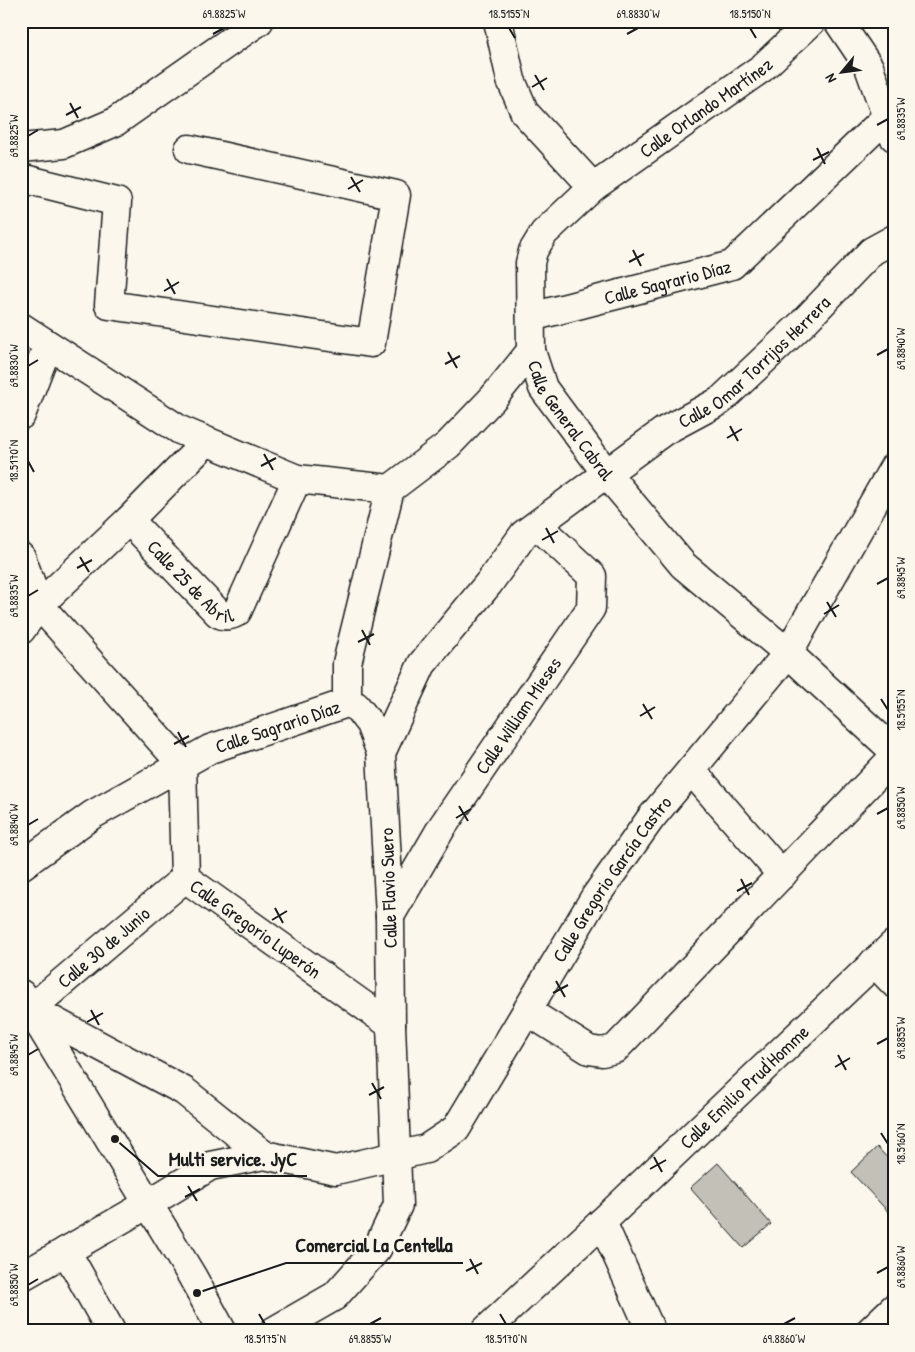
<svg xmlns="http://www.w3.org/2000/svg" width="915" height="1352" font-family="'Patrick Hand',sans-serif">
<rect width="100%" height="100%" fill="#fbf7ec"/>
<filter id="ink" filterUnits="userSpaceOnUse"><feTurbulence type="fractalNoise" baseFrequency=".02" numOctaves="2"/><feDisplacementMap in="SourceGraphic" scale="10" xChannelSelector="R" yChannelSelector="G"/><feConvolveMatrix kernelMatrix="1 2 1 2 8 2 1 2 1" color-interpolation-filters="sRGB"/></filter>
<g filter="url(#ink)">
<!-- building -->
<g fill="#c3c0b8" stroke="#1c1c1c">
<polygon points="877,1147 894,1165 894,1218 851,1172"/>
<polygon points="718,1163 771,1224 743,1248 690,1188"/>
</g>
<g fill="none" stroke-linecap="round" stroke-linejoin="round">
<!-- minor casing -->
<g stroke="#1c1c1c" stroke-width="31">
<g id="minor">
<path id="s1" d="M498 21 511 80 525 113 593 187 544 233 533 251 530 263 531 351 543 388 606 473 683 565 788 653 894 751"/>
<polyline points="838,21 869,67 894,137"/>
<polyline points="21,148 64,144 115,122 259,21"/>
<polyline points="21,178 117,202 109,305 371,343 396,195 189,149"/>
<path id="s2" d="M593 187 762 68 812 21"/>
<path id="s3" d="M531 317 732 265 894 110"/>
<polyline points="21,327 180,430 297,479 390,489 448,445 493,398 531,351"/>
<polyline points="21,415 48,345"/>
<path id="s4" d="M129 520 218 613C225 617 230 616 237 612L297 479"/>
<path id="s5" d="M21 557 39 605 182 764 185 878 391 1025"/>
<polyline points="21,630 39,605 129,520 206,442"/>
<polyline points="347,703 356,706 370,724 381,753"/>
<polyline points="691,770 782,875"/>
<path id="s6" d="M21 866 92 815 210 749 347 703V663L390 489"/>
<path id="s7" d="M390 916 442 827 591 608 592 576 537 525"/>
<polyline points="874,962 894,983"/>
<polyline points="31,1009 184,1091 264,1155"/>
<polyline points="527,1011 589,1050 602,1052 615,1049 894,757"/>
<path id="s8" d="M21 1017 185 878"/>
<polyline points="602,1222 651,1331"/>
<polyline points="66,1251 111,1331"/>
<path id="s9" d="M21 1277 148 1204 210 1166 264 1155 336 1170 426 1149 456 1129 595 897 651 818 788 653 894 467"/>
<path id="s10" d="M274 1331 335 1296 377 1249 398 1205 391 1025 390 916 381 753 422 664 489 583 524 534 664 431 720 401 803 323 872 251 894 239"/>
<path id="s11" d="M485 1331 602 1222 894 944"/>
<polyline points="870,1331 894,1308"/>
</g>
</g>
<!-- major casing -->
<g stroke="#1c1c1c" stroke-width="31">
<polyline id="major" points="21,994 192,1276 222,1331"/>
</g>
<!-- minor -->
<use href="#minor" stroke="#fbf7ec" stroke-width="28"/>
<!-- major -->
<use href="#major" stroke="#fbf7ec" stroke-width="28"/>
</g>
</g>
<!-- ticks -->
<path fill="none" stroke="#1c1c1c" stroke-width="2" d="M509 28 515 38M750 28 756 38M213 34 224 28M627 34 638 28M535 75 544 90M532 87 547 78M70 103 78 118M66 115 81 107M877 125 888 119M28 136 38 130M817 148 825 164M813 160 829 152M351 177 360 192M348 189 363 180M633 250 641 266M629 262 644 254M167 279 175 294M164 291 179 282M448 352 457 368M877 355 888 349M445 364 460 356M28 366 38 360M730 426 738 441M727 438 742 429M264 454 273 470M28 461 34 472M261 466 276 458M546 528 554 543M542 540 558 531M80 557 89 572M77 568 92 560M877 584 888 578M28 596 38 590M827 602 836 617M824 614 839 605M362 630 370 645M358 642 374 634M881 699 888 710M643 704 652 719M640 716 655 707M178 732 186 747M174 744 189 736M459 806 468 821M877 814 888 808M456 818 471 809M28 825 38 819M741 879 749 895M737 891 752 883M275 908 283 923M272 920 287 911M556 981 565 997M553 993 568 985M91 1010 99 1025M87 1022 103 1013M877 1044 888 1038M28 1055 38 1049M838 1055 846 1070M835 1067 850 1058M372 1083 381 1099M369 1095 384 1087M881 1133 888 1144M654 1157 662 1172M650 1169 666 1160M188 1186 197 1201M185 1197 200 1189M470 1259 478 1274M466 1271 482 1263M877 1273 888 1267M28 1285 38 1279M259 1314 265 1324M500 1314 506 1324M370 1324 381 1318M784 1324 795 1318"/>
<g text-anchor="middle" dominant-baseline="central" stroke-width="5" stroke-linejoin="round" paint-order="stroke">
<!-- street labels -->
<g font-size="19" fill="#1c1c1c" stroke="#fbf7ec">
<text stroke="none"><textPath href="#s2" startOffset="138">Calle Orlando Martínez</textPath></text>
<text stroke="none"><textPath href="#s3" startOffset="141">Calle Sagrario Díaz</textPath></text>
<text stroke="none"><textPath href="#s10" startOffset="1186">Calle Omar Torrijos Herrera</textPath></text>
<text stroke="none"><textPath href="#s1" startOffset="466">Calle General Cabral</textPath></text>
<text stroke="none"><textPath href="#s4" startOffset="88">Calle 25 de Abril</textPath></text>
<text stroke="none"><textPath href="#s7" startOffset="238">Calle William Mieses</textPath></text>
<text stroke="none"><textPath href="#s6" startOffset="294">Calle Sagrario Díaz</textPath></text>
<text stroke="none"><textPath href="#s9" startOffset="771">Calle Gregorio García Castro</textPath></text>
<text transform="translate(388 888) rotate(-92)">Calle Flavio Suero</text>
<text stroke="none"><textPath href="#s5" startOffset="466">Calle Gregorio Luperón</textPath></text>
<text stroke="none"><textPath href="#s8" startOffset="108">Calle 30 de Junio</textPath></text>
<text stroke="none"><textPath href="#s11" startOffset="356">Calle Emilio Prud'Homme</textPath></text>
</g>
</g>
<!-- callouts -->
<path fill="none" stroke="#1c1c1c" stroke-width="2" d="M115 1139L158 1176H307M197 1293L286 1263H463"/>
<g fill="#1c1c1c" stroke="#fbf7ec" stroke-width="2">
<circle cx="115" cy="1139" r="5"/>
<circle cx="197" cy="1293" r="5"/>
</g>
<g font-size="20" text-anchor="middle" font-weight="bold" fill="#1c1c1c" stroke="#fbf7ec" stroke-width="5" stroke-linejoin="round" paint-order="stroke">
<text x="233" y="1166">Multi service. JyC</text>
<text x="374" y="1252">Comercial La Centella</text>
</g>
<!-- margin -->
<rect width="915" height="1352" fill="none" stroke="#fbf7ec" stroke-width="55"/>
<!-- north arrow -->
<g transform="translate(842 72) rotate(241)" stroke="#fbf7ec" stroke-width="4" paint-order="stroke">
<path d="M0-4L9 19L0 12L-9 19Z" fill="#1c1c1c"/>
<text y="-8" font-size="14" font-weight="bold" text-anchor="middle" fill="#1c1c1c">N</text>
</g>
<rect x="28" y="28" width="860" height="1296" fill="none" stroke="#1c1c1c" stroke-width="2"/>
<g font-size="12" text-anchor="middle" fill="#1c1c1c">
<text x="224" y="18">69.8825°W</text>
<text x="509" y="18">18.5155°N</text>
<text x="638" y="18">69.8830°W</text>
<text x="750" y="18">18.5150°N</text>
<text transform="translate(901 119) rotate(-90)" y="4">69.8835°W</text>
<text transform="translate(14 136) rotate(-90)" y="4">69.8825°W</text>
<text transform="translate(901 349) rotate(-90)" y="4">69.8840°W</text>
<text transform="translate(14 366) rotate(-90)" y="4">69.8830°W</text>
<text transform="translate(14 461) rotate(-90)" y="4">18.5170°N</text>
<text transform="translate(901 578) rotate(-90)" y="4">69.8845°W</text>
<text transform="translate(14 596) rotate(-90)" y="4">69.8835°W</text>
<text transform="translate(901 710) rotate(-90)" y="4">18.5155°N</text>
<text transform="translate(901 808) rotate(-90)" y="4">69.8850°W</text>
<text transform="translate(14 825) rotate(-90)" y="4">69.8840°W</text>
<text transform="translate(901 1038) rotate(-90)" y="4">69.8855°W</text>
<text transform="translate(14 1055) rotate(-90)" y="4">69.8845°W</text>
<text transform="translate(901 1144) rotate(-90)" y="4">18.5160°N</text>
<text transform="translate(901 1267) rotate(-90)" y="4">69.8860°W</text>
<text transform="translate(14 1285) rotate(-90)" y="4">69.8850°W</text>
<text x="265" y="1343">18.5175°N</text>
<text x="370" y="1343">69.8855°W</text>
<text x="506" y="1343">18.5170°N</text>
<text x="784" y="1343">69.8860°W</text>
</g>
</svg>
